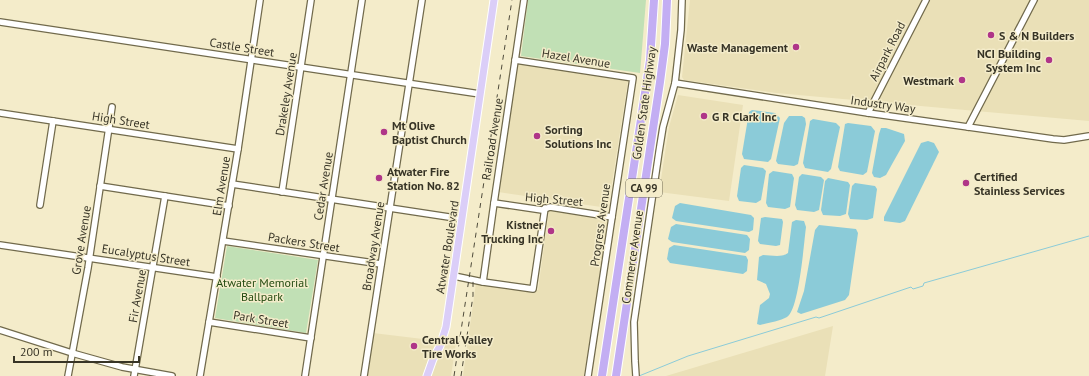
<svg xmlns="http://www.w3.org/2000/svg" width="1089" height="376" font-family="'PT Sans',sans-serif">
<rect width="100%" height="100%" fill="#f4ecca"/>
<!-- built -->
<g fill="#eae0b7">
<polygon points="690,0 1089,0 1089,121 776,93 684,80 682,77"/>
<polygon points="518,64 628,81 608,208 498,192"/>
<polygon points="678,95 743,105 729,201 659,192 669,127"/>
<polygon points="549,210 607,221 605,248 584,376 463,376 476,283 538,290"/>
<polygon points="833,326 825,376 666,376"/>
<polygon points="373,333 456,343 451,376 365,376"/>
</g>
<!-- green -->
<g fill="#c1e0b5">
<polygon points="528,0 646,0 640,73 521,56"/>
<polygon points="227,246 318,260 306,333 215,318"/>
</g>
<!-- water -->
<g fill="#8bcbd8">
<polygon points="752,110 775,113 780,118 771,159 768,162 744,159 742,154 749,112"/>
<polygon points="789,116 802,116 805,118 806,124 798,164 794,166 778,164 776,161 784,123"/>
<polygon points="813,119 836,123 840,127 831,169 828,172 805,168 803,163 810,121"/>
<polygon points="848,123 871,126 875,131 867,172 863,175 840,171 838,167 845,124"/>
<polygon points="881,128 886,128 904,134 905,141 886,175 880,178 874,177 872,173 879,134"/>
<polygon points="928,141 934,143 939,152 905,221 900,223 884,221 884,217 921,143"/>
<polygon points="744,165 763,168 766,171 761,200 756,203 739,201 737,196 741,168"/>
<polygon points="773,171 792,174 794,178 790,207 785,209 768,207 766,203 769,174"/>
<polygon points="802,174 821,177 824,180 819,210 814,212 797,210 795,205 799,177"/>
<polygon points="828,178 848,182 850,185 846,214 840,216 823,215 821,210 825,181"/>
<polygon points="855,183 875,186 877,189 873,218 867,220 850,219 848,214 852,186"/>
<polygon points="680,203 751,215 754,218 753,230 749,232 676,221 672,218 675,206"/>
<polygon points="765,217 782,219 783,222 780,245 776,246 760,244 758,241 761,218"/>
<path d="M796 220 804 221 806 227C804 242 799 310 787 317 780 321 768 323 760 325L757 324 760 305 769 298 770 294 766 284 757 280 759 257 763 255C771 255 781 258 788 253L792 222Z"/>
<polygon points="676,224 747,235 750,239 749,250 745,253 672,242 668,239 671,227"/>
<polygon points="819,225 856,229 858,233 849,295 845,300 801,314 797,312 804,291 815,230"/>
<polygon points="674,245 746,256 748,260 747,271 743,274 670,263 667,259 669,248"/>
</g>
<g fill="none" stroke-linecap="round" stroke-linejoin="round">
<!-- stream -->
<polyline stroke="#8bcbd8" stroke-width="1" points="639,376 688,356 816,317 819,318 911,287 913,289 923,286 924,283 1089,236"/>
<!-- minor casing -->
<g stroke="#716a4c" stroke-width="8">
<g id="minor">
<polyline points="0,22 480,94"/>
<polyline points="515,60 633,78 588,376"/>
<polyline points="675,83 868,113 1053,139 1064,140 1089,136"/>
<polyline points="0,113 238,149"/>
<polyline points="868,113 926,0"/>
<polyline points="968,127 1034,0"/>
<polyline points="232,184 462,219"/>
<polyline points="100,186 229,206"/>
<polyline points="282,192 311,0"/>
<polyline points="494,203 542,210 550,207 612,217"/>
<polyline points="40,205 53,121"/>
<polyline points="223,241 381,264"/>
<polyline points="0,245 217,277"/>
<polyline points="454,276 483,282 533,289 545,208"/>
<polyline points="483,282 494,203 524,0"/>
<polyline points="209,322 311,338"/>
<polyline points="0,330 72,353 122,367 172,376"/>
<polyline points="68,376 88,268 112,107"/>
<polyline points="134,376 165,196"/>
<polyline points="200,376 238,149 260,0"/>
<polyline points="305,376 362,0"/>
<polyline points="364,376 422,0"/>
<polyline points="636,376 635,361 634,322 659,152 663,127 675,83 681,30 682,0"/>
</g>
</g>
<!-- major casing -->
<g stroke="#fff" stroke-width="9">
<polyline id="major" points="427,376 433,359 440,346 446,327 494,0"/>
</g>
<!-- highway casing -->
<g stroke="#fff" stroke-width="10">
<g id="highway">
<polyline points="602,376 650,60 654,0"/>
<polyline points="616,376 660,82 665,44 667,0"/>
</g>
</g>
<!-- minor -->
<use href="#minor" stroke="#fff" stroke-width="5.5"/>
<!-- major -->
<use href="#major" stroke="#dbcef8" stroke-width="7"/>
<!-- highway -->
<use href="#highway" stroke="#c3aef3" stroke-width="8"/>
<!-- rail -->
<g stroke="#4f4b3b" stroke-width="1" stroke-dasharray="5 5" stroke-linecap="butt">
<polyline points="494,157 494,143"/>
<polyline points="454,376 512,0"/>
<polyline points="461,376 473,296 473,281"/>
</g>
</g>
<!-- markers -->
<g fill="#af3588" stroke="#f4ecca" stroke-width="1.5">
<circle cx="991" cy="35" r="4"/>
<circle cx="796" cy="47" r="4"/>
<circle cx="1049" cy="60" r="4"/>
<circle cx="962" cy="80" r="4"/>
<circle cx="704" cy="116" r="4"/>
<circle cx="384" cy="132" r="4"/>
<circle cx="537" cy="136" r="4"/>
<circle cx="379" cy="178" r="4"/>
<circle cx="966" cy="183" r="4"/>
<circle cx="551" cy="231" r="4"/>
<circle cx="414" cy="346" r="4"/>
</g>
<g text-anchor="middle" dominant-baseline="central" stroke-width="3" stroke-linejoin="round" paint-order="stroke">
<!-- shield labels -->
<rect fill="#f4ecca" stroke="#706b57" stroke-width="1" x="626" y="179" width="36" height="18" rx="3"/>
<g font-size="11" font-weight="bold" fill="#373426">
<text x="644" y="188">CA 99</text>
</g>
<!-- poi labels -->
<g font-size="12" font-weight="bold" fill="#373426" stroke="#f4ecca" text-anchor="start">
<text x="999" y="35">S &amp; N Builders</text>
<text x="788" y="47" text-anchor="end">Waste Management</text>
<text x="1041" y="53" text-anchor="end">NCI Building<tspan x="1041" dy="14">System Inc</tspan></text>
<text x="954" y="80" text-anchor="end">Westmark</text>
<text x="712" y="116">G R Clark Inc</text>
<text x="392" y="125">Mt Olive<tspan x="392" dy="14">Baptist Church</tspan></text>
<text x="545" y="129">Sorting<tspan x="545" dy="14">Solutions Inc</tspan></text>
<text x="387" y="171">Atwater Fire<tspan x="387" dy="14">Station No. 82</tspan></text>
<text x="974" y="176">Certified<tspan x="974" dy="14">Stainless Services</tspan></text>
<text x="543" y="224" text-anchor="end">Kistner<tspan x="543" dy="14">Trucking Inc</tspan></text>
<text x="422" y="339">Central Valley<tspan x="422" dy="14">Tire Works</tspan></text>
</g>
<!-- street labels -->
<g font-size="12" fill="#373426" stroke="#f4ecca">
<text transform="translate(242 47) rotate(9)">Castle Street</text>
<text transform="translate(887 51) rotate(-63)">Airpark Road</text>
<text transform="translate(576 58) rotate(9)">Hazel Avenue</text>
<text transform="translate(286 94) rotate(-81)">Drakeley Avenue</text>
<text transform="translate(644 103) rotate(-82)">Golden State Highway</text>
<text transform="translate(883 104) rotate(8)">Industry Way</text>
<text transform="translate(121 120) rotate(9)">High Street</text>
<text transform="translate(492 139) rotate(-81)">Railroad Avenue</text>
<text transform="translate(221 186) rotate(-81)">Elm Avenue</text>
<text transform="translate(323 186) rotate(-81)">Cedar Avenue</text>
<text transform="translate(554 199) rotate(5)">High Street</text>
<text transform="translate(600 225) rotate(-82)">Progress Avenue</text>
<text transform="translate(81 240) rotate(-81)">Grove Avenue</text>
<text transform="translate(304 242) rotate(9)">Packers Street</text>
<text transform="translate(373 246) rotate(-81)">Broadway Avenue</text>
<text transform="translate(447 247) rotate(-81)">Atwater Boulevard</text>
<text transform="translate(146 255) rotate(9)">Eucalyptus Street</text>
<text transform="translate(632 257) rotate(-82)">Commerce Avenue</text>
<text transform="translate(137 296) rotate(-80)">Fir Avenue</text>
<text transform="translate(261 319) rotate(9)">Park Street</text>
</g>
<!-- park labels -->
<g font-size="12" fill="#244b11" stroke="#f4ecca">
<text x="262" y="282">Atwater Memorial<tspan x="262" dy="14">Ballpark</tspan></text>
</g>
</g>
<!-- scale -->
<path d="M14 356v6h125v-6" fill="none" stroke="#373426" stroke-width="2"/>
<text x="20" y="356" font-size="12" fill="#373426" stroke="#f4ecca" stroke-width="3" paint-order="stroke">200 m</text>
</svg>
